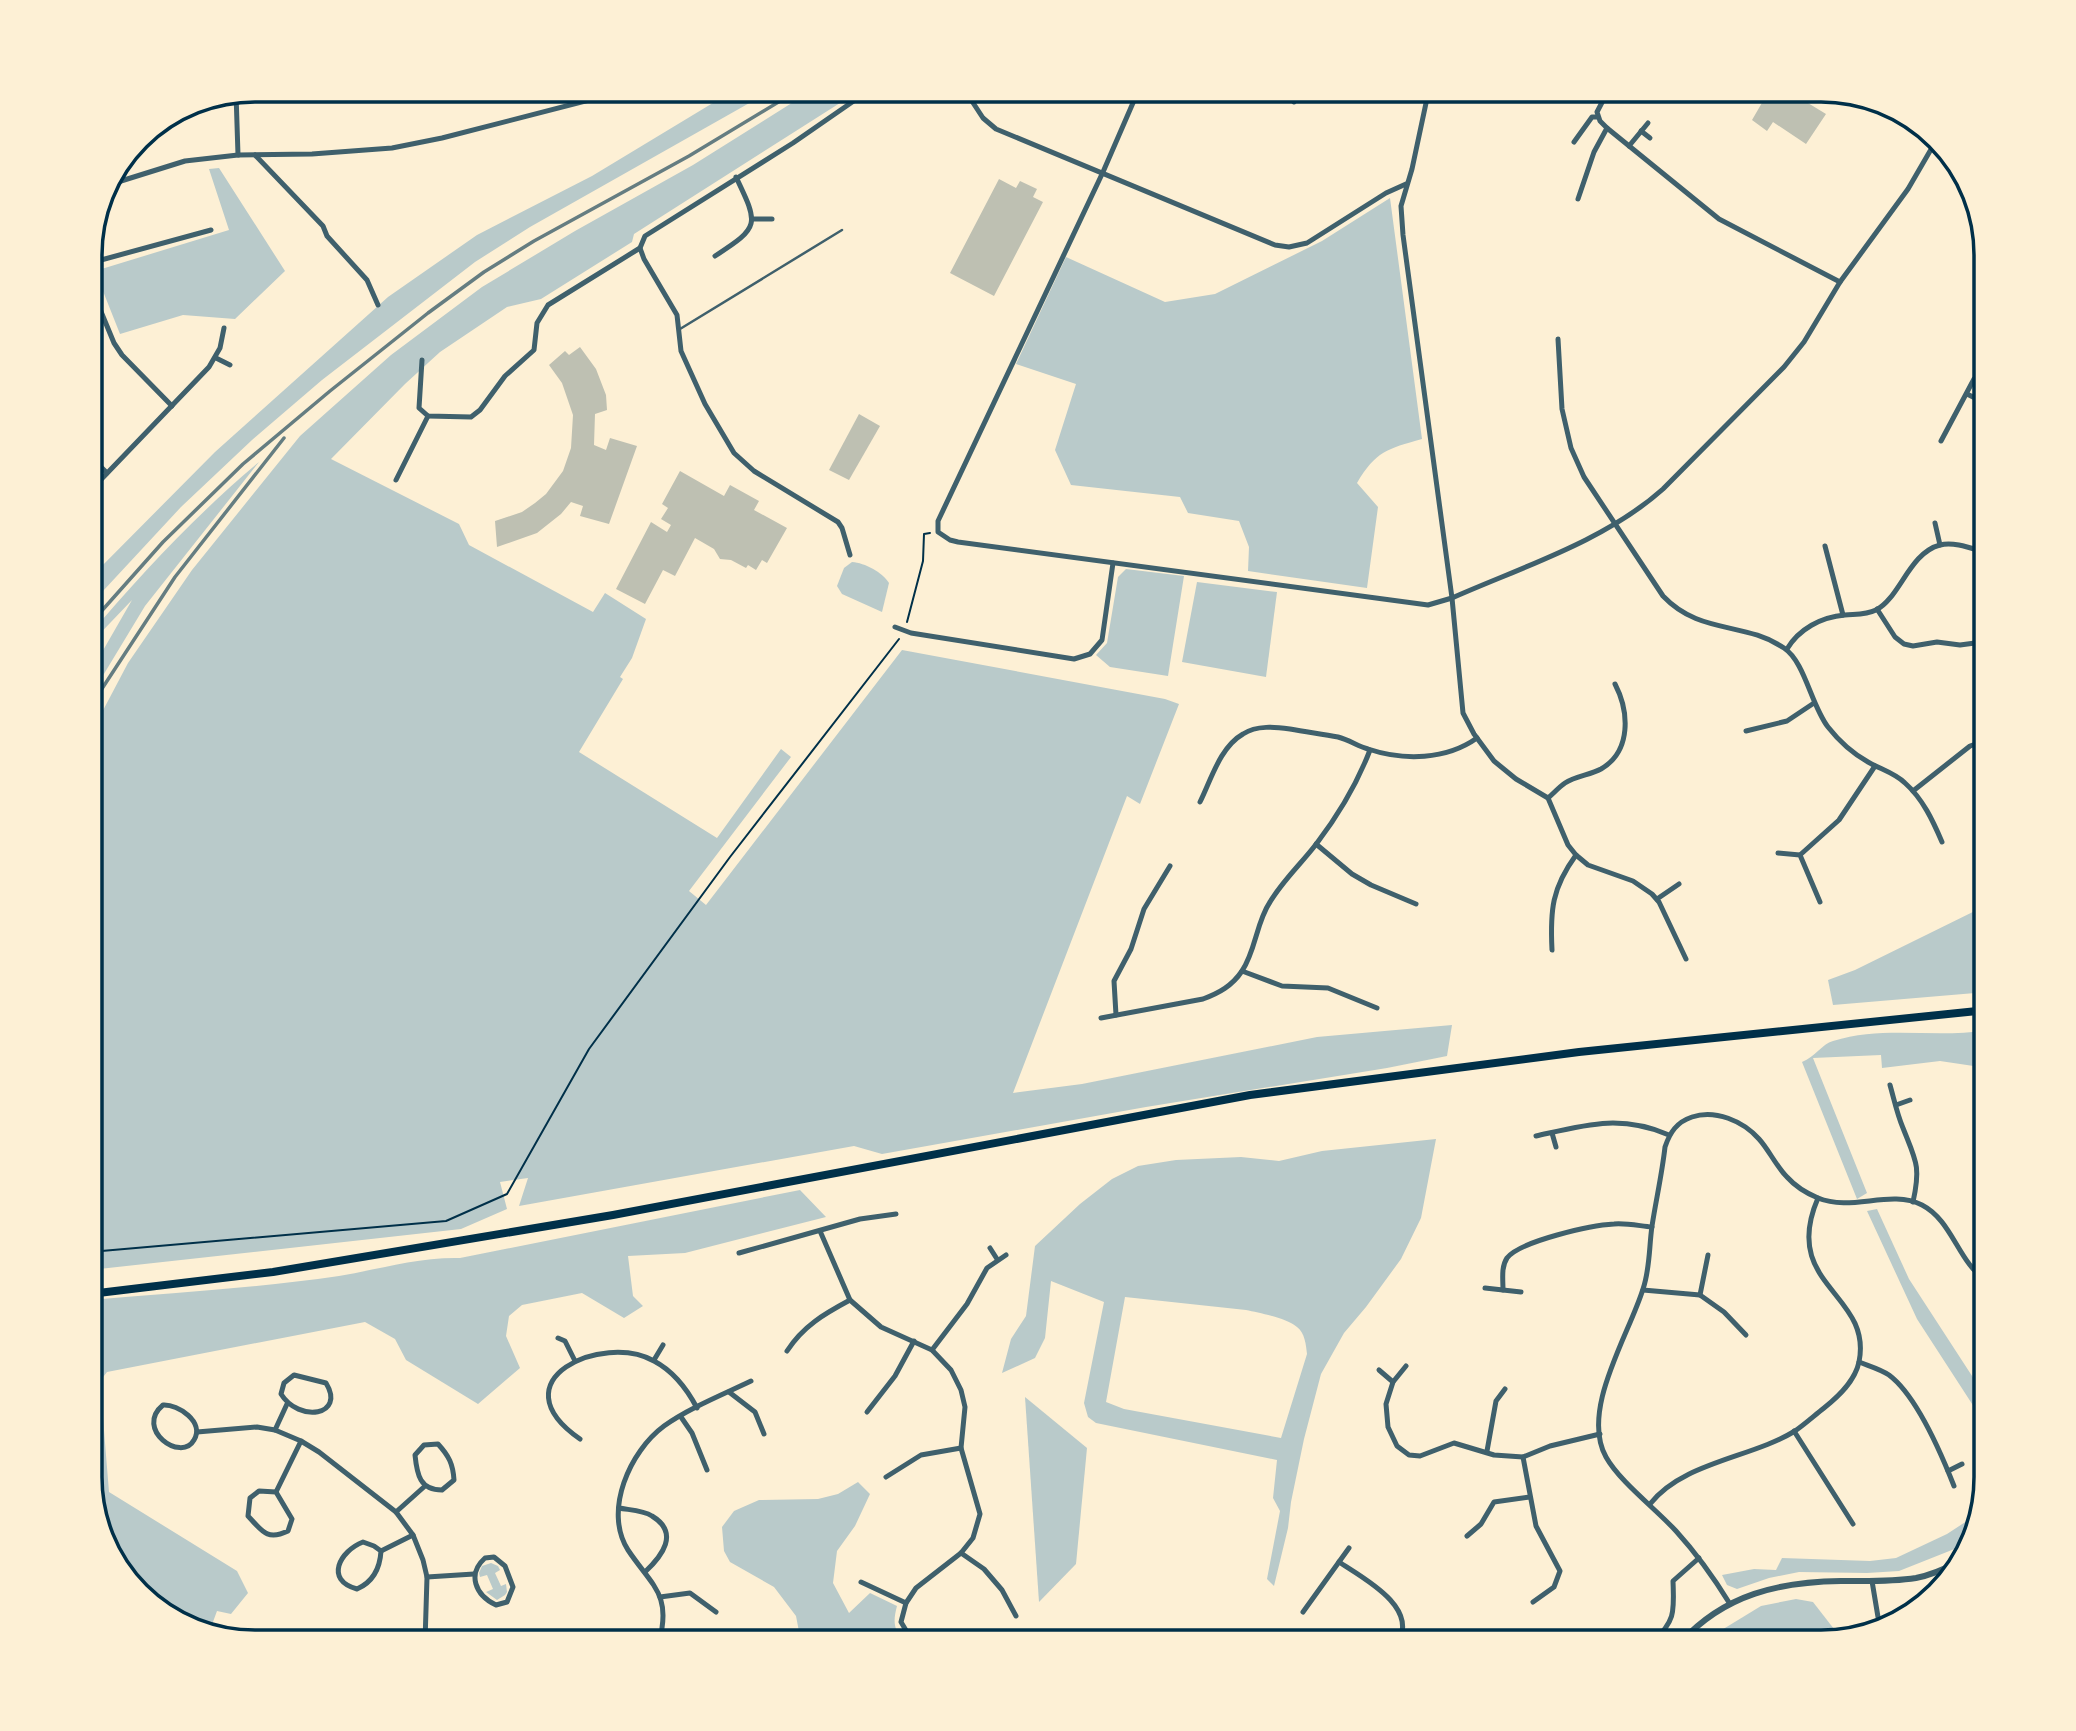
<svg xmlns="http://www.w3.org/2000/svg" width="2076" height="1731" font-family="'Asap Condensed',sans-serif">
<rect width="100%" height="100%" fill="#fdf0d5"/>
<!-- green -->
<g fill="#b9caca" fill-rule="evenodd">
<polygon points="736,89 774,89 530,227 475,262 322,380 252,440 181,507 90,605 90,578 215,452 388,297 477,235 592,176"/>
<polygon points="814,89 862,89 634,234 632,242 541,299 507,307 440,352 405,384 331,459 459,524 469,545 593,612 605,593 646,619 632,658 620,677 623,679 579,752 717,838 781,749 791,757 689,891 706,905 902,650 1165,699 1179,704 1140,804 1127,796 1013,1093 1082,1084 1317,1037 1452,1025 1447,1056 1387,1068 1146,1107 882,1154 854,1146 519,1206 528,1178 500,1182 507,1209 461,1229 90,1270 90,735 128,663 192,570 300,436 391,355 482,287 575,231 693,165"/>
<polygon points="219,168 285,271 235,319 183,315 120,334 95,271 229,230 209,169"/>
<path d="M1390 198 1422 439C1387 449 1376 451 1357 483L1378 507 1367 588 1248 571 1249 547 1239 521 1188 513 1180 497 1071 485 1055 450 1076 384 1016 364 1066 257 1165 302 1215 294 1322 241Z"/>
<path d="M259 462 145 606 90 697V673L132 600 90 644V634C142 573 197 514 259 462Z"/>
<path d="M852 562C865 563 882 572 889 583L882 612 842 594 837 586 844 568Z"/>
<polygon points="1126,569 1184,576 1168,676 1110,667 1096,655 1107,643 1118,577"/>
<polygon points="1197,582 1277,592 1266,677 1182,662"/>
<polygon points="1987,905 1987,992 1833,1005 1828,980 1855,970"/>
<path d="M1987 1030V1068L1940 1061 1882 1068 1881 1055 1813 1058 1867 1193 1857 1199 1802 1062C1815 1057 1822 1044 1833 1041 1885 1025 1935 1039 1987 1030Z"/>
<path d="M1436 1139 1421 1218 1401 1259 1366 1307 1344 1333 1321 1374 1304 1439 1291 1502 1288 1528 1274 1586 1267 1579 1280 1511 1273 1498 1277 1460 1096 1423 1088 1417 1084 1403 1104 1302 1051 1281 1045 1338 1035 1358 1002 1373 1011 1339 1026 1316 1035 1246 1080 1204 1112 1179 1138 1166 1176 1160 1241 1157 1279 1161 1322 1151ZM1125 1297 1246 1310C1260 1313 1287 1318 1297 1327 1305 1333 1306 1345 1307 1354L1281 1438 1124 1409 1106 1402Z"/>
<path d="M800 1190 826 1217 685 1253 628 1256 633 1296 643 1306 624 1318 582 1293 522 1305 509 1316 506 1336 520 1368 478 1404 406 1360 395 1339 365 1322 107 1372 97 1385 103 1418 109 1492 237 1571 248 1593 231 1614 217 1611 210 1630 184 1624 181 1612 170 1605 145 1601 106 1549 90 1487V1300C173 1293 257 1288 339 1276 380 1269 419 1257 460 1258Z"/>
<polygon points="1877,1209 1909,1279 1987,1399 1987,1422 1976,1410 1917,1319 1867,1211"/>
<polygon points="1025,1397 1087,1448 1076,1564 1039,1602"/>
<polygon points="1987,1470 1975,1538 1967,1544 1899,1571 1867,1573 1799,1572 1769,1578 1737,1589 1727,1585 1722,1575 1754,1569 1776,1570 1782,1558 1870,1561 1896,1558 1947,1534 1973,1517 1980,1482"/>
<path d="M858 1482 870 1494 855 1526 837 1551 833 1583 849 1613 870 1593 897 1606C893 1621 893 1630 905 1642H801L796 1616 774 1587 730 1562 724 1551 722 1527 734 1511 759 1500 818 1499 838 1494Z"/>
<polygon points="491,1563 498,1566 500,1570 495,1573 501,1586 506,1584 507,1592 505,1595 497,1600 486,1592 493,1589 487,1575 480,1577 479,1573 482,1566"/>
<polygon points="1796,1599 1813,1602 1841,1638 1822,1642 1702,1642 1761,1606"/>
</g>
<!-- building -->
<g fill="#bec0b2">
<polygon points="1770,89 1785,89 1826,114 1806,144 1773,122 1767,131 1752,120"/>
<polygon points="999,179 1016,188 1020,181 1037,189 1033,197 1043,202 994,296 950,273"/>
<polygon points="580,347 596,369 606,395 607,410 595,414 594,445 606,450 610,438 637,446 609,524 580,516 583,506 571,502 561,514 537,533 497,547 495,521 522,512 535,503 546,494 563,471 571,448 573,415 562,383 549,365 565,351 569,355"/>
<polygon points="859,414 880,426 849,480 829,470"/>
<polygon points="680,471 724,496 730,485 759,501 754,510 787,528 767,563 762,560 756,570 748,565 746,568 731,560 720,559 714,549 695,538 675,576 663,570 645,604 616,589 651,522 667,532 671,525 661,519 668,508 662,504"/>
</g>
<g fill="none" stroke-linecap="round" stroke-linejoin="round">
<!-- path -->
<g stroke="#003049" stroke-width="2">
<polyline points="907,622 923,561 924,534 930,533"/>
<polyline points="90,1252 446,1221 507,1194 589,1049 730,857 899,639"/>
</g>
<!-- service -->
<polyline stroke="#3f606c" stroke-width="2.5" points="680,329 842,230"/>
<!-- minor -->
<g stroke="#3f606c" stroke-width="5">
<polyline points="588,89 591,100"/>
<polyline points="964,89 983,118 996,129 1275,245 1289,247 1307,243 1386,193 1406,184"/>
<path d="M1139 89 1103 172 938 521V532L950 540 958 542 1428 605 1452 598C1522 567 1605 541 1663 489L1784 367 1804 342 1840 282 1908 189 1937 139"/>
<polyline points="1429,89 1412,169 1401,206 1403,235 1452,598 1463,713 1474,734 1494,761 1516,779 1548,798 1568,845 1576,855 1588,865 1633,881 1652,894 1659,902 1686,959"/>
<polyline points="1609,89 1597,112 1600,121 1607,128 1719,219 1840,282"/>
<polyline points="236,93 238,155"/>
<polyline points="1294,102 1301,89"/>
<polyline points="1641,131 1650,138"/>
<polyline points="1574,142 1592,117 1597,117"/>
<polyline points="1629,146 1648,123"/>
<polyline points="255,155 323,226 327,236 367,280 378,305"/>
<polyline points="105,186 185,161 238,155 312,154 392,148 442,138 632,89"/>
<polyline points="1578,199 1594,152 1607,128"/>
<polyline points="752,219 772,219"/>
<path d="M715 256C760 227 759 225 736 177"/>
<polyline points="90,263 211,230"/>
<polyline points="90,285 114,343 122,355 172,406"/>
<path d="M1558 339 1562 409 1571 448 1584 477 1663 596C1700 635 1744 621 1784 648 1805 662 1811 705 1828 727 1839 741 1852 753 1868 762 1880 769 1895 773 1905 783 1923 799 1933 821 1942 842"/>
<polyline points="216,358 230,365"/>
<polyline points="422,360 419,408 428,416 471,417 480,410 505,376 534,350 537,323 548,305 640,248"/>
<polyline points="1967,394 1987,404"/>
<polyline points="1941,441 1974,379"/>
<polyline points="90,456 107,473"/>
<polyline points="396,480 428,416"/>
<polyline points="90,491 209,367 220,348 224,328"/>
<polyline points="1935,523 1940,545"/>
<polyline points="1825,546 1843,615"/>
<polyline points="850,555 842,528 838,522 754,471 734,453 705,404 681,351 677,315 644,259 640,248 645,236 793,143 871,89"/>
<polyline points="1877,609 1895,637 1904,644 1913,646 1937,642 1960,645 1975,643 1987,635"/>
<polyline points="895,627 911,633 1074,659 1090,654 1102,640 1113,563"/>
<path d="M1787 649C1799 629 1821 617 1845 615 1855 614 1866 615 1876 610 1900 598 1909 553 1940 545 1954 541 1973 549 1987 553"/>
<polyline points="1746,731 1787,721 1814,703"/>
<polyline points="1913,791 1970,746 1987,740"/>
<path d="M1548 798C1554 793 1559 787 1565 783 1576 776 1590 775 1601 769 1632 751 1629 711 1615 684"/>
<path d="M1200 802C1211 780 1220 747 1243 734 1257 725 1275 727 1290 729 1306 732 1322 734 1338 737 1349 740 1358 746 1368 749 1404 761 1446 760 1477 738"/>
<polyline points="1316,844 1352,874 1371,885 1416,904"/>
<polyline points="1778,853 1800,855 1820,902"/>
<polyline points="1800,855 1839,820 1875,766"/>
<polyline points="1657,899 1679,884"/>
<path d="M1552 950C1550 910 1552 888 1576 855"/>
<polyline points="1242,971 1282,986 1328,988 1377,1008"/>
<polyline points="1116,1015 1114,981 1131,949 1144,909 1170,866"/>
<path d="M1101 1018 1203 999C1219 993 1232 986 1242 971 1256 950 1256 923 1270 902 1283 880 1302 863 1317 843 1339 814 1357 784 1370 750"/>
<path d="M1890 1085C1894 1099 1897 1114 1903 1128 1916 1161 1921 1166 1913 1202"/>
<polyline points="1896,1105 1910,1100"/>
<polyline points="1552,1133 1556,1147"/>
<path d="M1536 1136C1585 1125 1620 1114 1669 1135"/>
<polyline points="820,1231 850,1300 881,1327 932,1350 951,1370 961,1390 965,1407 961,1448 980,1514 973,1538 961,1553 916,1588 906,1603 901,1622 913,1642"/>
<polyline points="990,1248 997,1259"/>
<polyline points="739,1253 860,1219 896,1214"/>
<polyline points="1485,1288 1521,1292"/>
<path d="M1503 1290C1503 1279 1501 1267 1507 1258 1520 1241 1592 1225 1614 1224 1627 1223 1640 1226 1652 1227"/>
<polyline points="1643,1290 1700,1295 1724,1312 1746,1335"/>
<polyline points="1700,1295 1708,1255"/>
<polyline points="558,1338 565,1341 575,1361"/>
<polyline points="932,1350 967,1304 987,1268 1006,1255"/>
<path d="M787 1351C803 1326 824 1314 850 1300"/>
<polyline points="654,1360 663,1345"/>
<path d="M1859 1362C1869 1366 1880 1369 1889 1375 1917 1396 1941 1453 1954 1486"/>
<polyline points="1406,1366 1393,1382 1386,1404 1388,1427 1397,1446 1409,1455 1420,1456 1454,1443 1494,1455 1523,1457 1550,1446 1600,1434"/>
<polyline points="1379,1370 1393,1382"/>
<path d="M294 1375 326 1383C346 1416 299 1423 281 1394L284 1383Z"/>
<polyline points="729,1392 755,1412 764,1434"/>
<path d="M163 1405C178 1404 205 1422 194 1440 181 1463 134 1429 163 1405Z"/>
<polyline points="867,1412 895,1376 914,1341"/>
<polyline points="681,1417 692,1433 707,1470"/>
<polyline points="275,1430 287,1404"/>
<polyline points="1794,1431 1853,1524"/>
<polyline points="197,1432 257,1427 275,1430 301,1441 319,1452 396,1512 413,1535 423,1560 427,1577 425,1642"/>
<path d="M580 1439C495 1380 603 1332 654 1361 673 1371 687 1389 697 1408"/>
<path d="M438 1444C449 1456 453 1464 454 1480L442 1490C420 1490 417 1475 415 1455L424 1445Z"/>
<polyline points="1487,1451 1496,1401 1505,1389"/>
<polyline points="1523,1457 1536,1526 1560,1571 1554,1587 1533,1602"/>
<polyline points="1948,1471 1962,1464"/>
<polyline points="886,1477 921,1455 961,1448"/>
<path d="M259 1491 276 1492 292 1519 288 1531C267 1541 262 1531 248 1516L250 1498Z"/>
<polyline points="276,1492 301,1441"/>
<path d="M1650 1504C1683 1462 1751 1458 1795 1431 1805 1424 1815 1415 1824 1408 1839 1396 1855 1381 1859 1362 1873 1293 1780 1286 1818 1198"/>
<path d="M619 1508C629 1510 643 1510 652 1516 680 1533 662 1556 645 1572"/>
<polyline points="396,1512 425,1486"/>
<polyline points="1467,1536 1481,1524 1494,1502 1530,1497"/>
<path d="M363 1542 374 1546 381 1551C380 1568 373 1582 357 1589 324 1580 340 1551 363 1542Z"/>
<polyline points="381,1551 413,1535"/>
<polyline points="961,1553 984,1569 1002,1590 1016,1616"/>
<path d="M494 1557 505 1566 513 1587 507 1602 496 1605C475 1595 467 1574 485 1558Z"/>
<path d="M1339 1562C1363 1578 1419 1607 1398 1642"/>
<polyline points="427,1577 474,1574"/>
<polyline points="1872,1581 1878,1617 1884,1629"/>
<polyline points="861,1582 906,1603"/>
<polyline points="660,1597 690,1593 716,1612"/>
<path d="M1730 1604C1714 1578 1696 1553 1676 1531 1656 1509 1620 1482 1606 1457 1580 1410 1629 1335 1643 1289 1650 1269 1649 1247 1652 1226 1656 1200 1662 1174 1665 1147 1670 1132 1677 1122 1692 1117 1715 1109 1743 1121 1759 1139 1769 1150 1776 1166 1787 1177 1795 1186 1806 1193 1818 1198 1852 1212 1890 1189 1922 1205 1953 1221 1958 1263 1987 1281"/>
<polyline points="1303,1612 1349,1548"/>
<polyline points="1403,1633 1421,1642"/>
<path d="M659 1642C672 1594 652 1586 628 1550 603 1511 630 1451 664 1426 689 1408 724 1394 751 1381"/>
<path d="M1653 1642C1676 1620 1674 1611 1673 1581L1699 1558"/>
</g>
<!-- tertiary -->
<path stroke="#3f606c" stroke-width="6" d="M1681 1642C1725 1594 1779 1582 1841 1581 1866 1581 1891 1582 1916 1578 1932 1575 1947 1568 1961 1561"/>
<!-- primary -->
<polyline stroke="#003049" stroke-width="8" points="90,1294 273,1272 613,1215 1250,1095 1579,1052 1987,1010"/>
<!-- rail -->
<g stroke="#657d81" stroke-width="3.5">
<polyline points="90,624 163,542 243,464 330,391 428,313 484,272 534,241 689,156 800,89"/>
<polyline points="90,707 175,577 284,438"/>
</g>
</g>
<!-- crop -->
<path d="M0 0H2076V1731H0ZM255 102H1821A153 153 0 0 1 1974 255V1477A153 153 0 0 1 1821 1630H255A153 153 0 0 1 102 1477V255A153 153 0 0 1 255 102Z" fill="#fdf0d5" fill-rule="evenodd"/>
<path fill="none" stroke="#003049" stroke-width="3.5" d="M255 102H1821A153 153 0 0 1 1974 255V1477A153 153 0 0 1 1821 1630H255A153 153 0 0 1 102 1477V255A153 153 0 0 1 255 102Z"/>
</svg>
